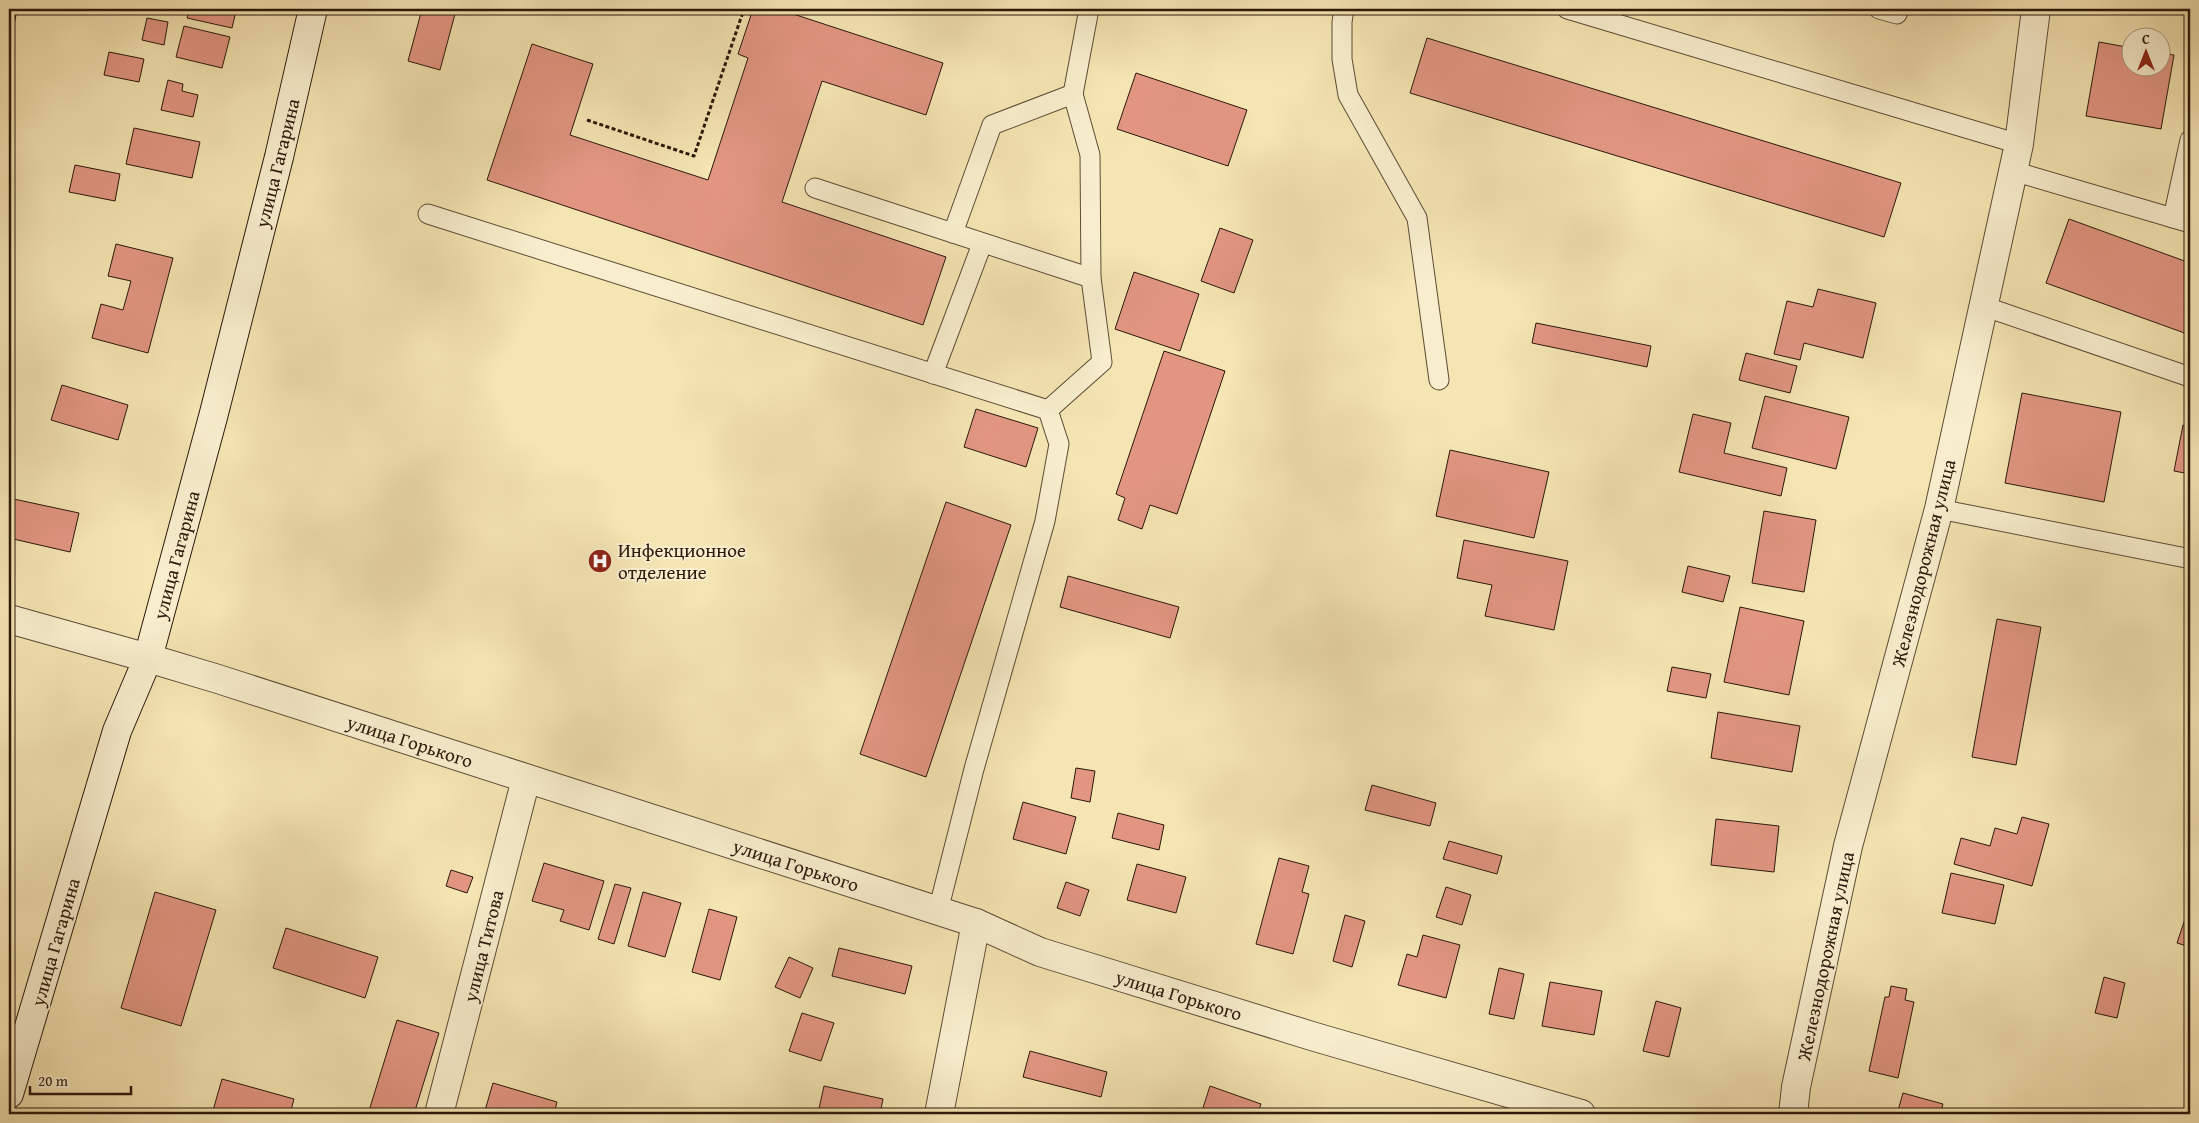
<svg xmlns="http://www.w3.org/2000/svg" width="2199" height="1123" font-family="'Gentium Book Plus',serif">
<rect width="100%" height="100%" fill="#f4e5b2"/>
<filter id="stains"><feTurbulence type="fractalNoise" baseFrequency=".004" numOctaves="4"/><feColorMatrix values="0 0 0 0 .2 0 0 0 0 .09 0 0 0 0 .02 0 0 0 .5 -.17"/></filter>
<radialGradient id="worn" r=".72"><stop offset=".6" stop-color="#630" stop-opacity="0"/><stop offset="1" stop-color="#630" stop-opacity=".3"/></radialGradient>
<!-- building -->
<g fill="#e29682" stroke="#2b180b">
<polygon points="9,9 17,9 10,48 9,48"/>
<polygon points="189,9 227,9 236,11 232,28 187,18"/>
<polygon points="422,9 436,9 455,14 440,70 408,61"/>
<polygon points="753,9 778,9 943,63 926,115 822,81 782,202 946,257 923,325 487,180 532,44 593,64 570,135 708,180 748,58 738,54"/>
<polygon points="147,18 168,22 164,45 142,40"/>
<polygon points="184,26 230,37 222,68 176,57"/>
<polygon points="1427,38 1901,183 1884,237 1410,93"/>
<polygon points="2099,42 2132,48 2132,68 2162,68 2162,53 2174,55 2161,129 2086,116"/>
<polygon points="109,52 144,59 139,82 104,75"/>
<polygon points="1136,73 1247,110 1228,166 1117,129"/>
<polygon points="168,80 183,84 182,91 198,95 193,117 161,110"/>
<polygon points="134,128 200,142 192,178 126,164"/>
<polygon points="75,165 120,174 115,201 69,192"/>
<polygon points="2069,219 2190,263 2190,335 2046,283"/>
<polygon points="1220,228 1253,240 1234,293 1201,281"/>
<polygon points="116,244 173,258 148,353 92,338 101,304 123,310 131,281 108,276"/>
<polygon points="1134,272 1199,294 1180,351 1115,329"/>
<polygon points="1818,289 1876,303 1863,358 1804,343 1800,360 1774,354 1787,301 1813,307"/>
<polygon points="1536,323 1651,346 1647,367 1532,343"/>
<polygon points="1164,351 1225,371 1177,514 1150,505 1142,529 1118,520 1125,498 1116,494"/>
<polygon points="1746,353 1797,366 1790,393 1739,380"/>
<polygon points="62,385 128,405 118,440 51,420"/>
<polygon points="2022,393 2121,412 2104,502 2005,483"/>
<polygon points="1765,396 1849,417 1836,469 1752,448"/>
<polygon points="976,409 1038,428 1026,467 964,447"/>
<polygon points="1693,414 1731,423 1724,453 1787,468 1781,496 1679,472"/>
<polygon points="2183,425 2190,427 2190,474 2174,471"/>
<polygon points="1450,450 1549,472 1534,538 1436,516"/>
<polygon points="9,498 79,513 70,552 9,538"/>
<polygon points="946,502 1011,525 926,777 860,754"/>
<polygon points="1764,511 1816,520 1804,592 1752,583"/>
<polygon points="1464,540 1568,561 1554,630 1485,616 1492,585 1457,578"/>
<polygon points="1688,566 1730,576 1723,602 1682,592"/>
<polygon points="1068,576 1179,607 1170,638 1060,607"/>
<polygon points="1740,607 1804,621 1789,695 1724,682"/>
<polygon points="1997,619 2041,627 2016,765 1972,757"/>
<polygon points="1672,667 1711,674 1706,698 1667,691"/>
<polygon points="1718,712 1800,726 1792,772 1711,758"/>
<polygon points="1076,768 1095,771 1090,802 1071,798"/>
<polygon points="1372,785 1436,803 1430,826 1365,810"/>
<polygon points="1023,802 1076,817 1066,854 1013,839"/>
<polygon points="1118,813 1164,825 1159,850 1112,838"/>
<polygon points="2022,817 2049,824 2032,886 1954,864 1961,838 1990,846 1995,828 2017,834"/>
<polygon points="1716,819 1779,826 1774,872 1711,865"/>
<polygon points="1449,841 1502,856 1497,874 1443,859"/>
<polygon points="1279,858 1309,866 1302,892 1309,894 1293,954 1256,944"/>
<polygon points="544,863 604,881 589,930 560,921 564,910 532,901"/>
<polygon points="1137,864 1186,877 1176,913 1127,900"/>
<polygon points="451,870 473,877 467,893 446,886"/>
<polygon points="1951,873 2004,885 1995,924 1942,913"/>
<polygon points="1066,882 1089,890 1080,916 1057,908"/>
<polygon points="615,884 631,888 614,944 598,939"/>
<polygon points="1446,887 1471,895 1462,925 1436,917"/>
<polygon points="155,892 216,910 181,1026 121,1008"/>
<polygon points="643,892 681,903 665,957 628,946"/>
<polygon points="2190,904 2190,947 2177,943"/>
<polygon points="709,909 737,917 720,980 692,972"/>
<polygon points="1345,915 1365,921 1352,967 1333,961"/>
<polygon points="286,928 378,957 365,998 273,968"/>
<polygon points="1423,935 1460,945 1446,998 1398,985 1407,954 1417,957"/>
<polygon points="839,948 912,966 905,994 832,976"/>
<polygon points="789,957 813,968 800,998 775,987"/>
<polygon points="1499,968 1524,974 1514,1019 1489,1014"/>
<polygon points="2104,977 2125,983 2117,1018 2095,1013"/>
<polygon points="1550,982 1602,991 1594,1035 1542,1026"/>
<polygon points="1891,986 1907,989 1905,1000 1914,1002 1898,1078 1869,1071 1885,997 1889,997"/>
<polygon points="1656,1001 1681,1008 1669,1057 1643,1051"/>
<polygon points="802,1013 834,1023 821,1061 789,1051"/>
<polygon points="397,1020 439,1033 414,1114 368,1114"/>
<polygon points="1030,1051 1107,1072 1101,1097 1023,1077"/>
<polygon points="222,1079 294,1099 290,1114 212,1114"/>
<polygon points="493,1083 557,1102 554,1114 484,1114"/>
<polygon points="824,1086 883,1099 880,1114 818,1113"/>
<polygon points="1210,1086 1261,1104 1257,1114 1201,1114"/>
<polygon points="1903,1093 1943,1104 1940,1114 1897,1114"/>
</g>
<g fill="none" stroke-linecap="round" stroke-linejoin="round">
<!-- lane casing -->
<g stroke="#5d4b35" stroke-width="21">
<g id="lane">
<polyline points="1344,9 1342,22 1342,59 1348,95 1417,218 1439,380"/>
<polyline points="1567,9 2019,144"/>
<polyline points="1879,9 1897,14 1899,9"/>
<polyline points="1073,94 1089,9"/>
<polyline points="2013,171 2190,223"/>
<polyline points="815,188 1091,278"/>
<polyline points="428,214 1048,410 1059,444 1045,521 974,769 938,911"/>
<polyline points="2173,218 2190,140"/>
<polyline points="953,233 992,125 1073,94 1090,155 1091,278 1102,362 1048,410"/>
<polyline points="1983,306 2190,377"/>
<polyline points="933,374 982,244"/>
<polyline points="1939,509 2186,558"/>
</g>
</g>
<!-- street casing -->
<g stroke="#5d4b35" stroke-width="30">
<g id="street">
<polyline points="9,619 148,658 218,679 976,923 1040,952 1315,1037 1581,1114"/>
<polyline points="439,1114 526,779"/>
<polyline points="939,1114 976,923"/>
<polyline points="1793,1114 1796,1087 1848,846 1939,509 2019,144 2036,9"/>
</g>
</g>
<!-- secondary casing -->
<g stroke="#2b180b" stroke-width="30">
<polyline id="secondary" points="9,1094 117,731 148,658 213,417 279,157 313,9"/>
</g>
<!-- path -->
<polyline stroke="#2b180b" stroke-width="3" stroke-dasharray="4 2.5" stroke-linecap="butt" points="587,120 694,156 744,9"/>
<!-- lane -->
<use href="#lane" stroke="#f8eecd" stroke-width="19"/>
<!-- street -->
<use href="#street" stroke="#f8eecd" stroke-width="28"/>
<!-- secondary -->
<use href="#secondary" stroke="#f8eecd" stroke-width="28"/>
</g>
<!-- icons -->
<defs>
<g id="hospital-disc" transform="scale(1.25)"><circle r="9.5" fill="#8f2418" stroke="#f8eecd"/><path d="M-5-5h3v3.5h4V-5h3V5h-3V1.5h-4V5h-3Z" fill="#fff"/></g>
</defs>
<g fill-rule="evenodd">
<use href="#hospital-disc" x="600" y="561"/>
</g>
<g text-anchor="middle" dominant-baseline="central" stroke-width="4" stroke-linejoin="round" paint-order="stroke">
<!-- street labels -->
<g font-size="19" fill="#2b180b" stroke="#f8eecd">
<text transform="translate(277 163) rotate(-76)">улица Гагарина</text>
<text transform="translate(176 555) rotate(-75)">улица Гагарина</text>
<text transform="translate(1923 563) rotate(-76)">Железнодорожная улица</text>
<text transform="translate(410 741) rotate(18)">улица Горького</text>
<text transform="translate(796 865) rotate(18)">улица Горького</text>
<text transform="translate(55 942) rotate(-74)">улица Гагарина</text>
<text transform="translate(483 946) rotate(-76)">улица Титова</text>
<text transform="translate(1825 956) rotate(-78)">Железнодорожная улица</text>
<text transform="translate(1179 995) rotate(17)">улица Горького</text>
</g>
<!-- poi labels -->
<g font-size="19" fill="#2b180b" stroke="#f8eecd" text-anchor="start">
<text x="618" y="550">Инфекционное<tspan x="618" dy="22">отделение</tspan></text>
</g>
</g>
<!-- margin -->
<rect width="2199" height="1123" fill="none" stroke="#f4e5b2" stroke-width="30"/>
<rect x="10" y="10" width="2179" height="1103" fill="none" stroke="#2b180b" stroke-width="2.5"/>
<rect x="15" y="15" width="2169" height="1093" fill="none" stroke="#2b180b"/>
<!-- north arrow -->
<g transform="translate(2146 52)"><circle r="24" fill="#f8eecd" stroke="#a6987f"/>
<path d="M0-4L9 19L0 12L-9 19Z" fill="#8f2418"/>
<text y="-8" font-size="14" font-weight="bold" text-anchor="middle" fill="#2b180b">С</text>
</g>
<!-- scale -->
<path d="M30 1086v8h101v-8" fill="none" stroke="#2b180b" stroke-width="2.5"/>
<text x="38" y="1086" font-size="15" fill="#2b180b" stroke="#f8eecd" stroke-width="4" paint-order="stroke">20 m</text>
<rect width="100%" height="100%" filter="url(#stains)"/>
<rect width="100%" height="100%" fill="url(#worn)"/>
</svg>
